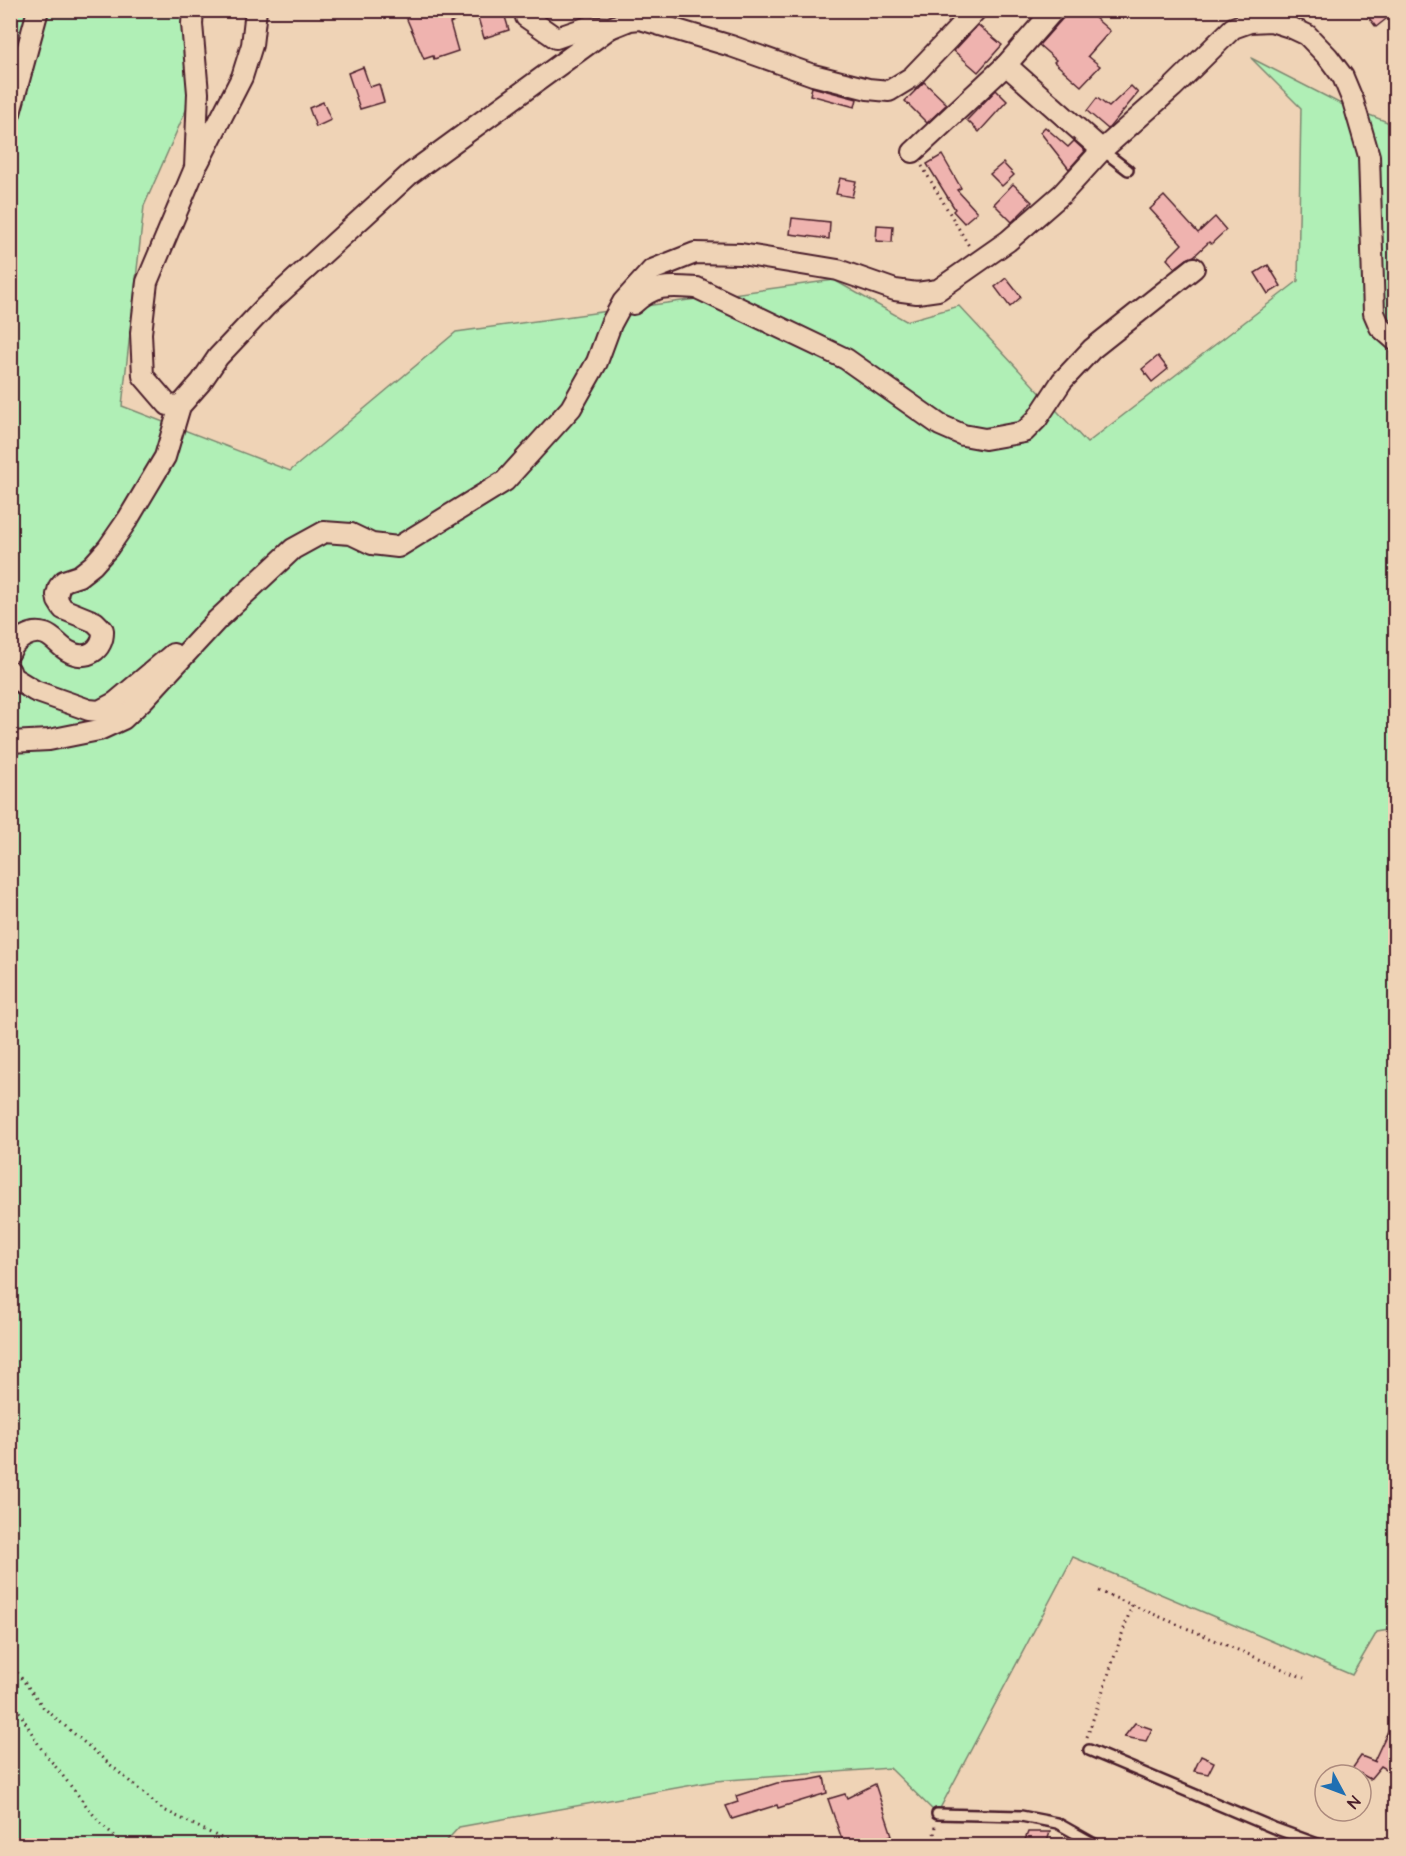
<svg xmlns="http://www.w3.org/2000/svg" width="1406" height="1856" font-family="'Architects Daughter',sans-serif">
<rect width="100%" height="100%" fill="#efd3b6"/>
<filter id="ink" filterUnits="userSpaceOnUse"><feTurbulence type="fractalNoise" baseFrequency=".0167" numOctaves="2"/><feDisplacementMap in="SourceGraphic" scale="12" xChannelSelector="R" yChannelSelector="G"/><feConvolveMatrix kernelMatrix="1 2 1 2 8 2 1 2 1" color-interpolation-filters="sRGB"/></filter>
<g filter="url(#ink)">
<!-- green -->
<polygon fill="#b0efb6" stroke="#7d8770" stroke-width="1.5" points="11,11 186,11 201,76 144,206 122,406 290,471 456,332 834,280 906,321 959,306 1087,443 1298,281 1301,108 1251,58 1339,103 1395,125 1395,1629 1377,1632 1352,1675 1073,1557 937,1814 890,1768 715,1781 459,1827 443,1845 11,1846"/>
<!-- building -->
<g fill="#efb3af" stroke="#4a1f2b" stroke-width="1.5">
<polygon points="403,10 503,10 509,30 484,38 476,11 450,23 458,51 434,59 433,56 424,59"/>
<polygon points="1066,10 1086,10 1110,31 1088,56 1100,66 1081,86 1054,62 1056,60 1039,45 1063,18"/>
<polygon points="1363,10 1395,10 1395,12 1376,27"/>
<polygon points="978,25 1002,45 978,72 954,51"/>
<polygon points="363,67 370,87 379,84 384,102 360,109 348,73"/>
<polygon points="924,82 947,104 927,123 905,101"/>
<polygon points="1131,86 1138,93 1108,129 1087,111 1097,98 1109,107"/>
<polygon points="812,87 857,99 855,107 810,95"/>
<polygon points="996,90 1007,101 979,132 967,120"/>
<polygon points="323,102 331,120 316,127 309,108"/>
<polygon points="1045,127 1068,147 1074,141 1085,151 1069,169 1040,132"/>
<polygon points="942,155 961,188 957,190 977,212 964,223 953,211 955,209 927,164"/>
<polygon points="1003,163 1014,175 1002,186 990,174"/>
<polygon points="840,178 856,181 852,197 836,194"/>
<polygon points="1013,184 1032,202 1012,222 994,204"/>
<polygon points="1164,196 1198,233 1215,217 1226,230 1211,244 1209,242 1194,256 1187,259 1175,268 1167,259 1182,244 1150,209"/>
<polygon points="792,218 830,222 829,239 790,234"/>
<polygon points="877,225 893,226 892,242 876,241"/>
<polygon points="1268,265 1281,286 1268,294 1255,273"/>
<polygon points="1006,278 1021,297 1010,307 995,287"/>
<polygon points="1158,356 1168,369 1152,382 1142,369"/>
<polygon points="1395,1716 1395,1752 1388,1770 1381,1766 1370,1779 1352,1769 1361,1756 1376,1762 1374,1761"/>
<polygon points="1135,1723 1152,1729 1146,1741 1124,1737"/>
<polygon points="1201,1756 1214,1762 1208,1774 1194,1771"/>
<polygon points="824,1777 827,1793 778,1808 777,1805 732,1819 726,1806 738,1802 736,1796 777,1783 809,1780"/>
<polygon points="875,1784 892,1835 868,1845 844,1845 828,1799 845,1794 847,1798"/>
<polygon points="1028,1832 1050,1832 1046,1845 1023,1845"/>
</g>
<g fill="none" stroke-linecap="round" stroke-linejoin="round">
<!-- lane casing -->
<g stroke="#4a1f2b" stroke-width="14">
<g id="lane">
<polyline points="1102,150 1128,170"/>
<polyline points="1089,1750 1274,1828 1323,1846"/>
<polyline points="937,1814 1021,1816 1057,1823 1098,1846"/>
</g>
</g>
<!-- street casing -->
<g stroke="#4a1f2b" stroke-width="24">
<g id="street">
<polyline points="525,10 526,17 556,38 588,27 610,28 630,20 640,19 731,46 813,75 868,89 889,91 912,77 976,10"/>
<polyline points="1006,65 1102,150"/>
<polyline points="10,113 38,10"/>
<polyline points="913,152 1006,65 1054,10"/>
<polyline points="198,163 242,77 252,45 256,10"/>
<path d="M633 304C655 284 668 286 697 288L846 359 940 425 963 435 985 439 1024 432 1037 419 1062 381 1092 349 1194 268"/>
<polyline points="180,406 168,405 143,376 141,333 147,282 195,168 198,93 192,24 193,10"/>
<path d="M10 652C15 640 31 629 45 634 54 637 60 647 68 651 86 662 104 650 103 630L95 622 63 609 58 601 57 595 59 587 64 581 79 576 93 565 108 548 128 519 165 457 180 406 201 382 218 357 266 306 410 174 610 28"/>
<polyline points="10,671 12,677 35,691 89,710 99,711 116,702 173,654"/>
<polyline points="10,742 49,740 99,730 123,719 144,699 217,620 293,549 324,532 351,534 372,544 398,547 505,481 571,408 597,362 611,324 623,302 652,270 695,253 741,254 838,270 895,290 917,293 938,290 1008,241 1062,194 1102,150 1173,87 1233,28 1250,22 1271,21 1290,27 1307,35 1328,57 1343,77 1353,101 1369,156 1374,313 1380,327 1396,341"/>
</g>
</g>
<!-- path -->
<g stroke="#4a1f2b" stroke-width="3" stroke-dasharray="1.5 4.5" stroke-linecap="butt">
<polyline points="922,166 969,246"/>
<polyline points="1132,1605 1304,1678"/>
<polyline points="10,1663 44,1708 162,1809 237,1846"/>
<polyline points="10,1696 40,1747 100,1823 126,1846"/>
<polyline points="1087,1737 1132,1605 1099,1591"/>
<polyline points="465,1846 478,1846"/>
<polyline points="933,1846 935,1826"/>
</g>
<!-- lane -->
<use href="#lane" stroke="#efd3b6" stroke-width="9"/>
<!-- street -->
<use href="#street" stroke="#efd3b6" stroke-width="20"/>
</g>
</g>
<!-- margin -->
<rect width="1406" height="1856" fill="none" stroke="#efd3b6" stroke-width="36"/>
<rect x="18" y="18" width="1370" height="1820" fill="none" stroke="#4a1f2b" stroke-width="2" filter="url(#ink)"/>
<!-- north arrow -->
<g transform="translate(1343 1793) rotate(131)"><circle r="28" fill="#efd3b6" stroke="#ad8b7e" stroke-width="1.5"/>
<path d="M0-4.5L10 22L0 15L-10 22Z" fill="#1f6fb2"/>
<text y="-9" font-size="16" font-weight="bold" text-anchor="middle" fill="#4a1f2b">N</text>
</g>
</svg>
